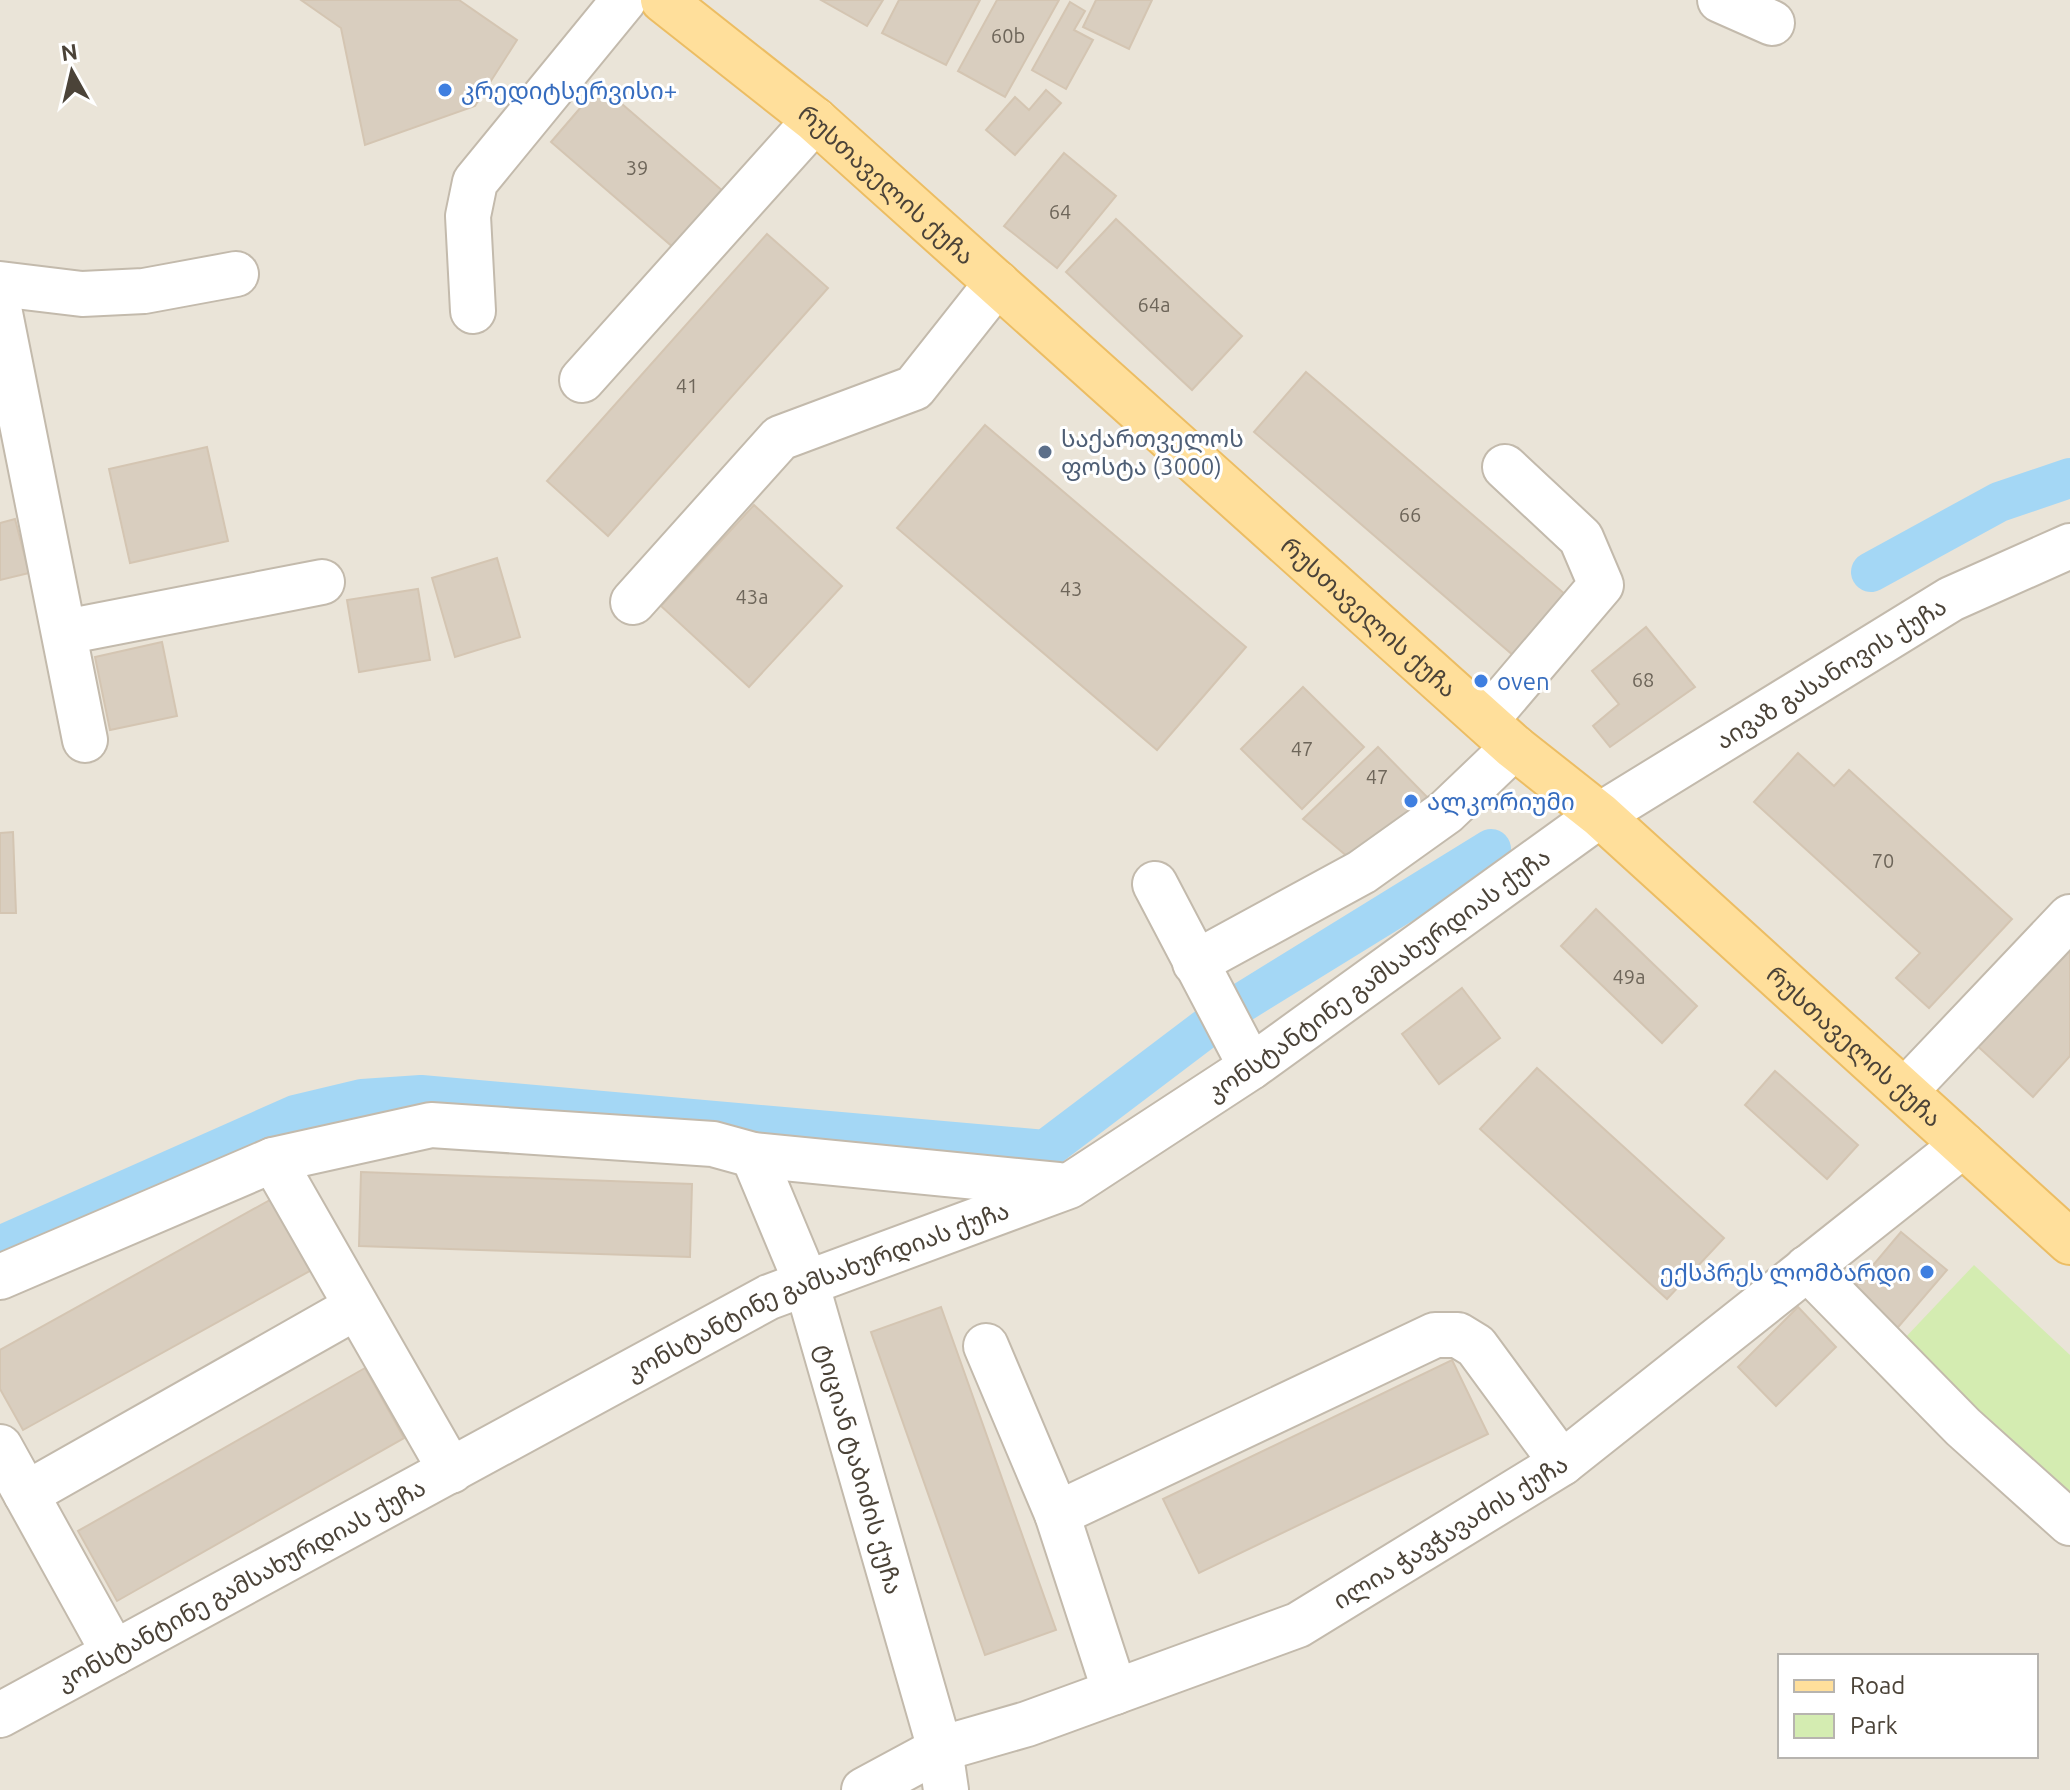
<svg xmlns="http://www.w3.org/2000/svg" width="2070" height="1790" font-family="Ubuntu,'Noto Sans Georgian',sans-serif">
<rect width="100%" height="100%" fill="#f6f2eb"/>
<!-- residential -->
<path fill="#eae4d8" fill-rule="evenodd" d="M0 0H2070V1790H0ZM1780 1656H2036V1756H1780Z"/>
<!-- green -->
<polygon fill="#d4ecb1" points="1974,1265 2070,1355 2070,1496 1903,1340"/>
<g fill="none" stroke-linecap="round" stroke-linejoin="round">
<!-- canal -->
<g stroke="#a4d7f5" stroke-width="40">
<polyline points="1871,572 1999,502 2070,478"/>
<polyline points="0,1246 295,1115 362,1099 421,1095 1045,1150 1230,1010 1491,849"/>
</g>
</g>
<!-- building -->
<g fill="#d9cebf" stroke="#d4c5b2" stroke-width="2">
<polygon points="301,0 459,0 517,40 475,106 365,145 341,28"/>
<polygon points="821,0 883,0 867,26"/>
<polygon points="899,0 980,0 946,65 882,33"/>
<polygon points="997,0 1059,0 1005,97 958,71"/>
<polygon points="1096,0 1152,0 1129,49 1083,27"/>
<polygon points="1070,2 1085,11 1074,30 1093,40 1066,89 1032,70"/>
<polygon points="600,85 724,192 674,248 551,142"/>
<polygon points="1046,90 1061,103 1015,155 986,130 1015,97 1029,110"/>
<polygon points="1064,153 1116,196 1057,268 1004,226"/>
<polygon points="1116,219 1242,336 1192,390 1066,272"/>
<polygon points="767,234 828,288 608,536 547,481"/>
<polygon points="1306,372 1566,595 1514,656 1254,432"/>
<polygon points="985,425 1246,647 1157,750 897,528"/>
<polygon points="207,447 228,541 130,563 109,469"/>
<polygon points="754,505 842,586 749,687 661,606"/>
<polygon points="15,519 29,573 0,580 0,523"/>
<polygon points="497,558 520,637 455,657 432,578"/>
<polygon points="418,589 430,660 359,672 347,600"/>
<polygon points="1646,627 1695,687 1610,747 1593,726 1619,704 1592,671"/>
<polygon points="162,642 177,716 110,730 95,657"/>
<polygon points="1303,687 1364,747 1302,809 1241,749"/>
<polygon points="1378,747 1436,806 1355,863 1303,819"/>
<polygon points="1798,753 1834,786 1849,770 2012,919 1929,1008 1896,978 1920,953 1754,802"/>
<polygon points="13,832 16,913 0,913 0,833"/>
<polygon points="1596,909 1697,1006 1662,1043 1561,946"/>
<polygon points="2070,944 2070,1056 2033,1097 1972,1041"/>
<polygon points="1462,988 1500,1038 1439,1084 1402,1034"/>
<polygon points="1537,1068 1724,1238 1667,1299 1480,1129"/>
<polygon points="1775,1071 1858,1145 1827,1179 1745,1105"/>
<polygon points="361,1172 692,1184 690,1257 359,1246"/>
<polygon points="277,1196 317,1267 23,1430 0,1389 0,1350"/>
<polygon points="1901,1232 1947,1270 1893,1333 1848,1295"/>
<polygon points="941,1307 1056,1630 985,1655 871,1332"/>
<polygon points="1798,1307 1836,1347 1776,1406 1738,1367"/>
<polygon points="1452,1360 1488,1434 1199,1573 1163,1499"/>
<polygon points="365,1368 404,1438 117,1601 78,1531"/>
</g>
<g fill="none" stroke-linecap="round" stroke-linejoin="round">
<!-- minor casing -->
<g stroke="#c3baac" stroke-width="48">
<g id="minor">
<polyline points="1720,0 1772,23"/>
<polyline points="0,284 82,294 144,291 236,274"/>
<polyline points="473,311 468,216 475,182 624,0"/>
<polyline points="0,313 85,740"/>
<polyline points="582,380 815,120"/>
<polyline points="633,602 780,438 914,388 997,283"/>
<polyline points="65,632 322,582"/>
<polyline points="1486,720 1601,585 1581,538 1505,467"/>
<polyline points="1155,884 1251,1067"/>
<polyline points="1195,963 1362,872 1446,812 1514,747"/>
<polyline points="1905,1091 2070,917"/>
<path id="s1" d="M753 1155 806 1282 940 1749 946 1790"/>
<polyline points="273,1160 451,1471"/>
<polyline points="1807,1268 1963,1427 2070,1523"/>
<polyline points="0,1277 273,1160 431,1125 713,1144 753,1155 1058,1185"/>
<polyline points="986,1346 1057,1514"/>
<polyline points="0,1447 114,1653"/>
<polyline points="26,1494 356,1307"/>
<polyline points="1115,1692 1057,1514 1435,1335 1458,1335 1476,1346 1562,1463"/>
<path id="s2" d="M0 1715 769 1297 1069 1186 1251 1067 1600 815 1951 599 2070 546"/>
<path id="s3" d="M864 1790 940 1749 1027 1724 1298 1625 1562 1463 1963 1145"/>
</g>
</g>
<!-- major casing -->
<g stroke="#ecbd63" stroke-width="48">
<g id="major">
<path id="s4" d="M663 0 815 120 1514 747 1600 815 2070 1242"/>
</g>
</g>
<!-- minor -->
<use href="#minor" stroke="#fff" stroke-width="44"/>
<!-- major -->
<use href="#major" stroke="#ffdf9b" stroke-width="44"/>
</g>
<!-- markers -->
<g fill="#3f7fe0" stroke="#fff" stroke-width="3">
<circle cx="445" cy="90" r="8"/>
<circle cx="1481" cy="681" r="8"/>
<circle cx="1411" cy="801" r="8"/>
<circle cx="1927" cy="1272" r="8"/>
</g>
<circle fill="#5c6f8a" stroke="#fff" stroke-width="3" cx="1045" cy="452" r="8"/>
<g text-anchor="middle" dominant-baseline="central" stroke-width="6" stroke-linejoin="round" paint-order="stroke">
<!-- number labels -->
<g font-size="20" fill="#6e665a">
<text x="1008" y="35">60b</text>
<text x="637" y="167">39</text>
<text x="1060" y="211">64</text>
<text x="1154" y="304">64a</text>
<text x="687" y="385">41</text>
<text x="1410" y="514">66</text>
<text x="1071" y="588">43</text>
<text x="752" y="596">43a</text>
<text x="1643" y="679">68</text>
<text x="1302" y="748">47</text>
<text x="1377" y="776">47</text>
<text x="1883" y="860">70</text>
<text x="1629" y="976">49a</text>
</g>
<!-- shop labels -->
<g font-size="24" fill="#366cbe" stroke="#fff" text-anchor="start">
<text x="461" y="90">კრედიტსერვისი+</text>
<text x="1497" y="681">oven</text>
<text x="1427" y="801">ალკორიუმი</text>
<text x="1911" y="1272" text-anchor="end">ექსპრეს ლომბარდი</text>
</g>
<!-- street labels -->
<g font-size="24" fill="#4b4338" stroke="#fff">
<text stroke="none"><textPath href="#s4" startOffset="290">რუსთაველის ქუჩა</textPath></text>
<text stroke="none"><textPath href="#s4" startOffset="938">რუსთაველის ქუჩა</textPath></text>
<text stroke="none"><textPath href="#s2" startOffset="2114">აივაზ გასანოვის ქუჩა</textPath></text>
<text stroke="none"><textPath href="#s2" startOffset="1570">კონსტანტინე გამსახურდიას ქუჩა</textPath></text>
<text stroke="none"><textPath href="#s4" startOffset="1586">რუსთაველის ქუჩა</textPath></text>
<text stroke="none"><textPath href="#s2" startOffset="922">კონსტანტინე გამსახურდიას ქუჩა</textPath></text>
<text stroke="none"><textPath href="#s1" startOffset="332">ტიციან ტაბიძის ქუჩა</textPath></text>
<text stroke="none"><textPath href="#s3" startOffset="644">ილია ჭავჭავაძის ქუჩა</textPath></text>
<text stroke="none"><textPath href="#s2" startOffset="274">კონსტანტინე გამსახურდიას ქუჩა</textPath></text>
</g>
<!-- service labels -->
<g font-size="24" fill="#4e5e75" stroke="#fff" text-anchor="start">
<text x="1061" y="438">საქართველოს<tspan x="1061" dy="28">ფოსტა (3000)</tspan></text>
</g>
</g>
<!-- legend -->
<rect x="1778" y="1654" width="260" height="104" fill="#ffffff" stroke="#b7b4af" stroke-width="2"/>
<rect x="1794" y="1680" width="40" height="12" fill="#ffdf9b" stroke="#b7b4af" stroke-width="2"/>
<text x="1850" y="1694" font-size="24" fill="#4b4338">Road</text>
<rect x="1794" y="1714" width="40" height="24" fill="#d4ecb1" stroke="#b7b4af" stroke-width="2"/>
<text x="1850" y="1734" font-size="24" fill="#4b4338">Park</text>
<!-- north arrow -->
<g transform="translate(72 72) rotate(352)" stroke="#ffffff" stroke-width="6" paint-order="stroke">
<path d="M0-6L14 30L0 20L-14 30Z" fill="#4b4338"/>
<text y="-12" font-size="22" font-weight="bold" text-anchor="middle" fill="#4b4338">N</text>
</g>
</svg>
